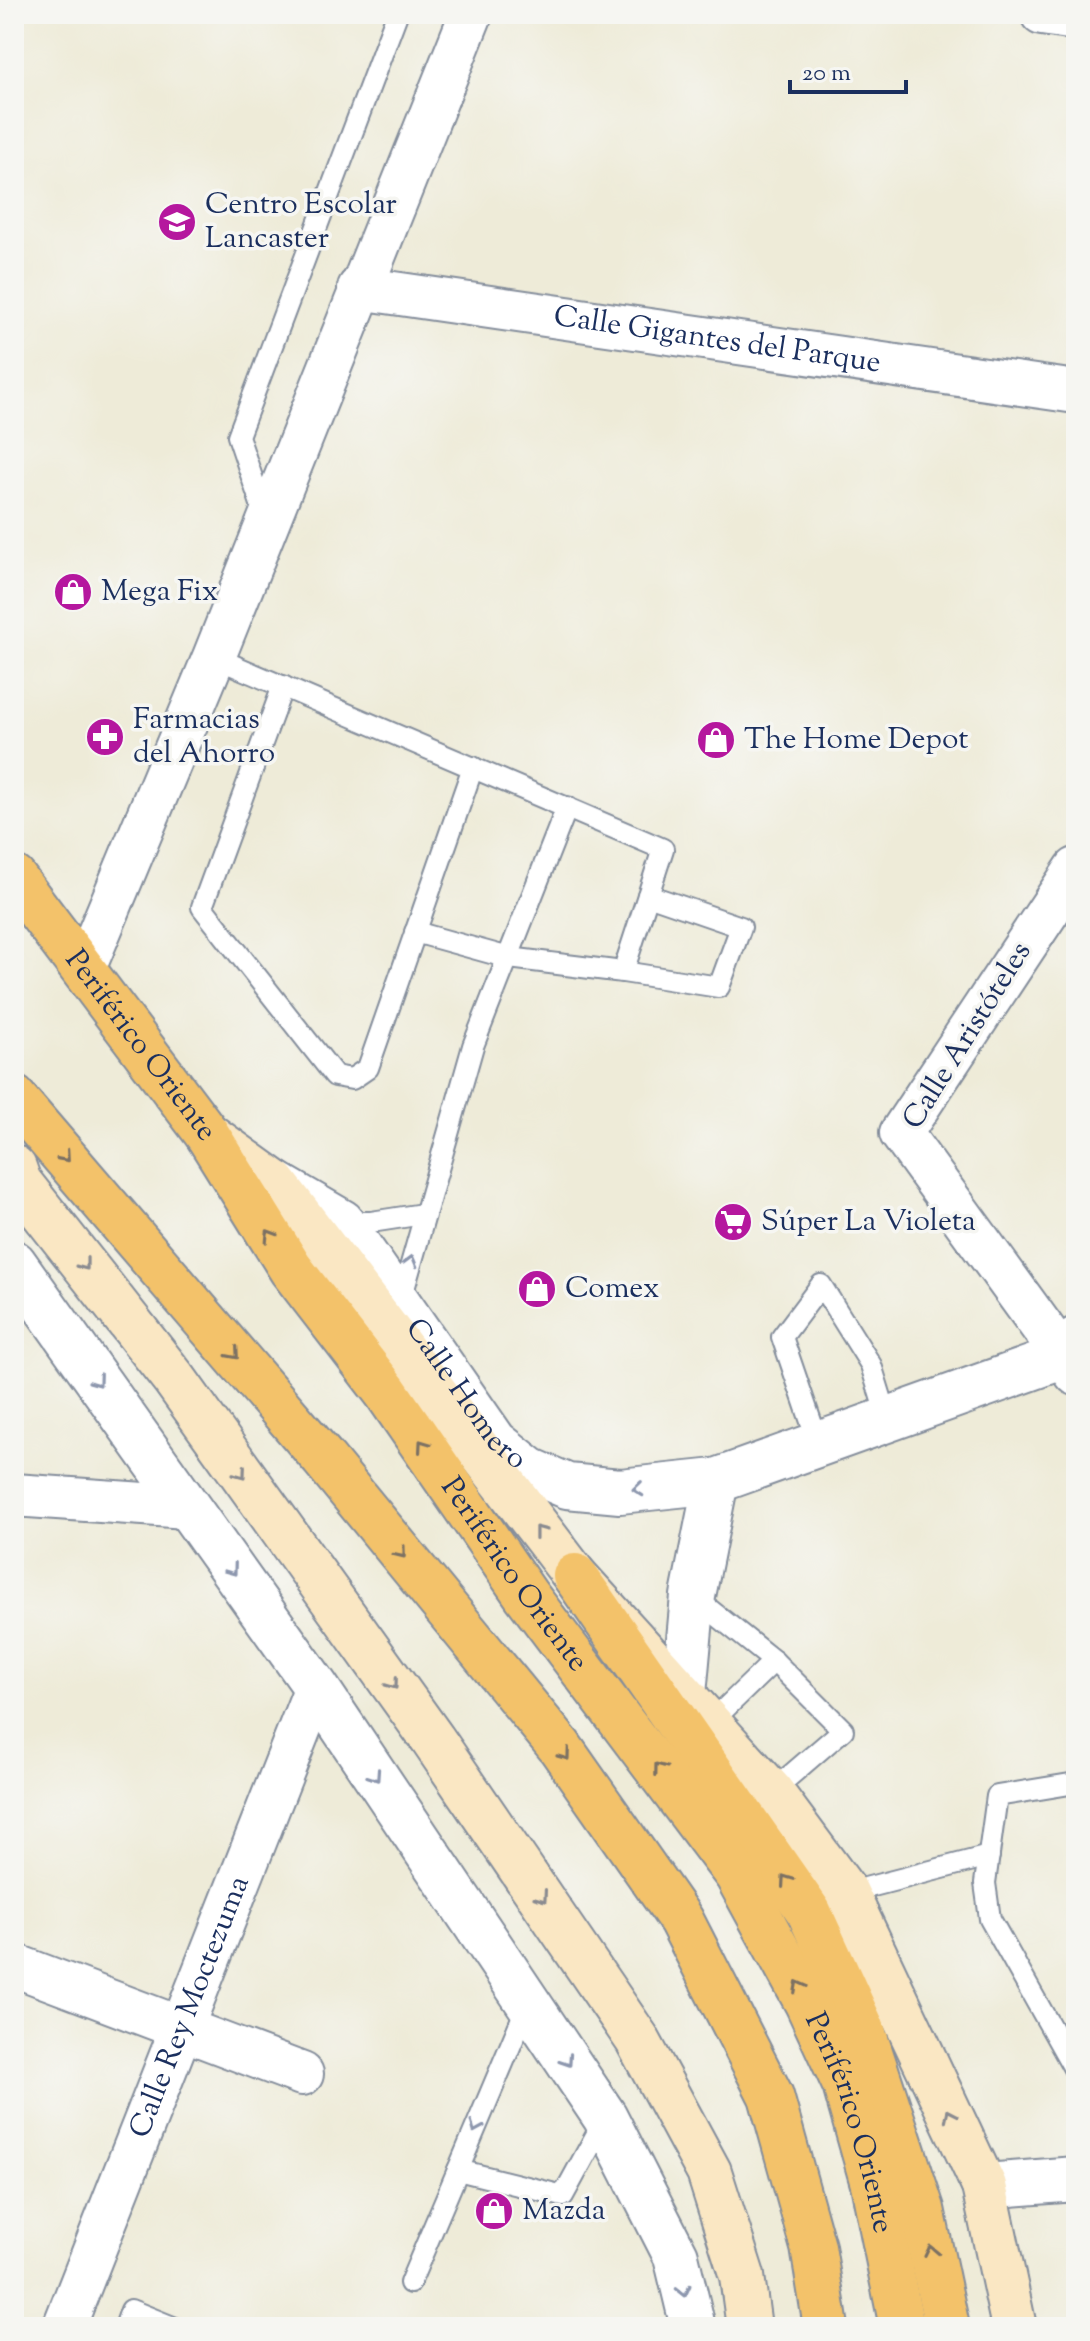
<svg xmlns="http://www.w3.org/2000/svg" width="1090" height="2341" font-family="'Sorts Mill Goudy',serif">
<rect width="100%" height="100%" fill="#f6f6f2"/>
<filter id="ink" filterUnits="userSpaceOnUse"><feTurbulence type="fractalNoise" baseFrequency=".0125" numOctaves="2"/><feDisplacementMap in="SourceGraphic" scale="16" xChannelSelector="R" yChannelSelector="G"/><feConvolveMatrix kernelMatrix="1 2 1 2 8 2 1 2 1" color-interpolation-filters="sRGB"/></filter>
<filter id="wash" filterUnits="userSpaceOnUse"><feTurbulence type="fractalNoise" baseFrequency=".006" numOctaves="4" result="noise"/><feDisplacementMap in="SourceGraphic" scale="32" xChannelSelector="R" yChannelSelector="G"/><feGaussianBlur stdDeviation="1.8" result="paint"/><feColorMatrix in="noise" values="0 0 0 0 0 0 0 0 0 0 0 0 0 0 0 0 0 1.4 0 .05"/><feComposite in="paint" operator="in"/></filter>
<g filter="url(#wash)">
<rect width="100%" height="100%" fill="#eeebd8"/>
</g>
<g filter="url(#ink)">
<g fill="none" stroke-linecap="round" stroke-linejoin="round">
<!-- service casing -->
<g stroke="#848d9b" stroke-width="24">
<g id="service">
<polyline points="265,516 238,436 397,14"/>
<polyline points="214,657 663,849 623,972 509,958 415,932"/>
<polyline points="283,686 202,907 335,1076 352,1079 368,1068 473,767"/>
<polyline points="623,972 719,987 741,927 648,895"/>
<polyline points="343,1222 371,1222 423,1214"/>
<polyline points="400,1303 473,1046 567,807"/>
<polyline points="819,1445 782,1337 821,1285 871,1365 888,1420"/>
<polyline points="694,1597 774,1661 843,1730 771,1792"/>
<polyline points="710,1723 774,1661"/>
<polyline points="1076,1783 997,1796 985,1883 990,1919 1076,2072"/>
<polyline points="846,1893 989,1856"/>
<polyline points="528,2004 458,2170 563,2196 605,2119"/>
<polyline points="410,2283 458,2170"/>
<polyline points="125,2327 131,2310 173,2327"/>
</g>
</g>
<!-- minor casing -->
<g stroke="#848d9b" stroke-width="46">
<g id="minor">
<polyline points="1042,14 1076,19"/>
<path id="s1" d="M359 288 1076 392"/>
<polyline points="1076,869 901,1133 1076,1374"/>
<polyline points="84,969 214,657 471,14"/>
<polyline points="14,1495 187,1507"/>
<polyline points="14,1965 302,2074"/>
<path id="s2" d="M64 2327 316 1687"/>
</g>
</g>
<!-- tertiary casing -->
<g stroke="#848d9b" stroke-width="48">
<g id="tertiary">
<path id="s3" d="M275 1183 342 1222 495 1442 530 1470 567 1486 620 1491 716 1481 1062 1357 1076 1339"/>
<polyline points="14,1263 316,1687 605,2117 676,2256 693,2327"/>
<polyline points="684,1694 693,1596 716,1481"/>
<polyline points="984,2186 1076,2179"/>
</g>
</g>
<!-- secondary casing -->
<g stroke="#848d9b" stroke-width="48">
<g id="secondary">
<polyline points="207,1134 275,1183 575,1576 771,1792 846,1893 984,2186 1014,2327"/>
<polyline points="14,1168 19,1182 175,1380 433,1740 637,2039 709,2172 742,2276 749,2327"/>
</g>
</g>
<!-- primary casing -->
<g stroke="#848d9b" stroke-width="48">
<polyline id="primary" points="575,1576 809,1912 862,2028 922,2209 947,2327"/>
</g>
<!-- trunk casing -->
<g stroke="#848d9b" stroke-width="48">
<g id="trunk">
<path id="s4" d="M14 878 207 1134 291 1269 386 1392 526 1595 737 1875 807 2003 845 2085 873 2184 902 2327"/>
<polyline points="14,1098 323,1458 560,1747 681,1920 771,2096 813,2247 826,2327"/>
</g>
</g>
<!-- service -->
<use href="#service" stroke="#fff" stroke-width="20"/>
<!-- minor -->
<use href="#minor" stroke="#fff" stroke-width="42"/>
<!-- tertiary -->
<use href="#tertiary" stroke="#fff" stroke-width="44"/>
<!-- secondary -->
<use href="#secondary" stroke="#fae7c3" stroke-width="44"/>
<!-- primary -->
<use href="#primary" stroke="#f3c26a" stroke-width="44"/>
<!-- trunk -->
<use href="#trunk" stroke="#f3c26a" stroke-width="44"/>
</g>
<!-- one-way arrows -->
<defs><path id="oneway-chevron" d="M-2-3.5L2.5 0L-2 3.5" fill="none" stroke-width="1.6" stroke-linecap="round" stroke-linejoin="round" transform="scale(2)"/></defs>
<g stroke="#7c7163">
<use href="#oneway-chevron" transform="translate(65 1157) rotate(49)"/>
<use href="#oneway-chevron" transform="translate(270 1235) rotate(-122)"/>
<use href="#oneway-chevron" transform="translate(234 1354) rotate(49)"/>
<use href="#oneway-chevron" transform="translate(423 1445) rotate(-125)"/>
<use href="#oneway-chevron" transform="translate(401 1553) rotate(51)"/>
<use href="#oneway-chevron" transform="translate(565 1755) rotate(54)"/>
<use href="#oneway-chevron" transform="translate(659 1768) rotate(-127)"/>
<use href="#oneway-chevron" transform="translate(786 1880) rotate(-125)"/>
<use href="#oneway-chevron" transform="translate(799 1986) rotate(-118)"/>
<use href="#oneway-chevron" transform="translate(931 2251) rotate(-102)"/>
</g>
<g stroke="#8d97ae">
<use href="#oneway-chevron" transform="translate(411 1261) rotate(-75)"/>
<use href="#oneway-chevron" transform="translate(97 1381) rotate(54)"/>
<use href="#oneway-chevron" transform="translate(638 1489) rotate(174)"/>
<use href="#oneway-chevron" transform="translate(232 1570) rotate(54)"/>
<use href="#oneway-chevron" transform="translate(375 1776) rotate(56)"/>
<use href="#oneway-chevron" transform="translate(567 2061) rotate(56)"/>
<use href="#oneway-chevron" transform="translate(476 2127) rotate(113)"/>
<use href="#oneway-chevron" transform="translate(684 2291) rotate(77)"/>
</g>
<g stroke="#8a8b90">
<use href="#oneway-chevron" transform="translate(84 1265) rotate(52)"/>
<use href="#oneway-chevron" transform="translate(241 1473) rotate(54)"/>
<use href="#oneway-chevron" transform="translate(539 1531) rotate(-128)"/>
<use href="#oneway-chevron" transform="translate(393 1684) rotate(54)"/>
<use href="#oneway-chevron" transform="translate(542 1897) rotate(55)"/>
<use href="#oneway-chevron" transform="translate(950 2115) rotate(-115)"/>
</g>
</g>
<!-- icons -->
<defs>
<g id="school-disc" transform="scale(2)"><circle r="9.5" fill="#b5179e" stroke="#f6f6f2"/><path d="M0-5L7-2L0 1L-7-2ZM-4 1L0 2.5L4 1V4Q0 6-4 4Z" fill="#fff"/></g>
<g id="shop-disc" transform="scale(2)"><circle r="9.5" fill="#b5179e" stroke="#f6f6f2"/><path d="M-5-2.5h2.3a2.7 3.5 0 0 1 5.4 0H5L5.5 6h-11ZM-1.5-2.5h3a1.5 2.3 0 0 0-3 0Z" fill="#fff"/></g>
<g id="pharmacy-disc" transform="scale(2)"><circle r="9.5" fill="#b5179e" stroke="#f6f6f2"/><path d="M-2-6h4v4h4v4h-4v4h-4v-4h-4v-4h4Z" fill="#fff"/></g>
<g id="supermarket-disc" transform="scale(2)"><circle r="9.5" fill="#b5179e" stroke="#f6f6f2"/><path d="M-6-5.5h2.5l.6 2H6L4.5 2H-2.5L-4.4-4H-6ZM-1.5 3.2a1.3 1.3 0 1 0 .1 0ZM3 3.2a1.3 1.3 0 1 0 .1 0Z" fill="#fff"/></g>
</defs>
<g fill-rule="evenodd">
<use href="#school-disc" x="177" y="222"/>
<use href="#shop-disc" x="73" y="592"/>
<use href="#pharmacy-disc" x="105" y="737"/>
<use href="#shop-disc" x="716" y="740"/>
<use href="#supermarket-disc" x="733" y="1222"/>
<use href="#shop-disc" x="537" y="1289"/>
<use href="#shop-disc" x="494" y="2211"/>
</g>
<g text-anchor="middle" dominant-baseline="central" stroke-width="7" stroke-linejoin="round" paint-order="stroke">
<!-- poi labels -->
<g font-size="30" fill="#1b2f5e" stroke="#f6f6f2" text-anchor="start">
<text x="205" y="205">Centro Escolar<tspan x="205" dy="34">Lancaster</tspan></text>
<text x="101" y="592">Mega Fix</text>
<text x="133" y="720">Farmacias<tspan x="133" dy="34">del Ahorro</tspan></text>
<text x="744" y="740">The Home Depot</text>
<text x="761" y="1222">Súper La Violeta</text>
<text x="565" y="1289">Comex</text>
<text x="522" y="2211">Mazda</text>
</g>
<!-- street labels -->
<g font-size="30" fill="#1b2f5e" stroke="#f6f6f2">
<text stroke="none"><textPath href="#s1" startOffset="362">Calle Gigantes del Parque</textPath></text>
<text transform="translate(968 1036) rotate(-58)">Calle Aristóteles</text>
<text stroke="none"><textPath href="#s4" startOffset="210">Periférico Oriente</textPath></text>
<text stroke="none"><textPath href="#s3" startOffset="290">Calle Homero</textPath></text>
<text stroke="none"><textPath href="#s4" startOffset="858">Periférico Oriente</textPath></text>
<text stroke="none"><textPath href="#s2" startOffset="344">Calle Rey Moctezuma</textPath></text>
<text stroke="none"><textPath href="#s4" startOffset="1506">Periférico Oriente</textPath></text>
</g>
</g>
<!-- margin -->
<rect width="1090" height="2341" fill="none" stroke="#f6f6f2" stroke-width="48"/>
<!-- scale -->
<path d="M790 80v12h116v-12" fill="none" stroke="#1b2f5e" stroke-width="4"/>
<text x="802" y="80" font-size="24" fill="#1b2f5e" stroke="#f6f6f2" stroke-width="6" paint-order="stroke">20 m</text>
</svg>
